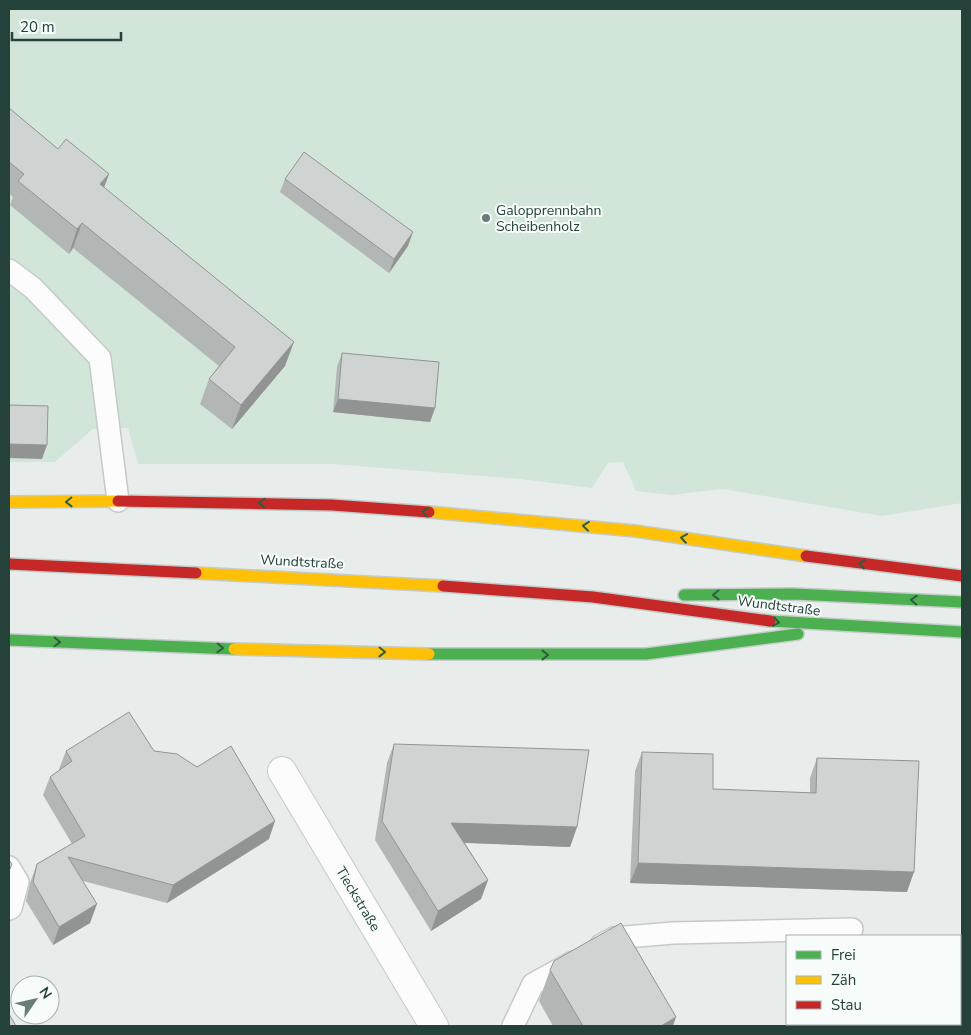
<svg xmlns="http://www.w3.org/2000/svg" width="971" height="1035" font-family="'Nunito Sans',sans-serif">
<rect width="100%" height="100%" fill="#e8edeb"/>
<!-- green -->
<polygon fill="#d1e6d8" points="9,9 962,9 962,503 882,516 723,489 671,495 636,491 623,462 608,463 592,488 520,479 333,464 138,464 128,428 93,429 55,462 9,462"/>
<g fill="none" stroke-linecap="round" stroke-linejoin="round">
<!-- lane casing -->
<g stroke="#c5cac8" stroke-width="24">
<g id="lane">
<polyline points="9,270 33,288 100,358 118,501"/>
<polyline points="9,867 18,882 11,908 9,909"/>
<polyline points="601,945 614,938 673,933 852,929"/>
<polyline points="513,1026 533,984 573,962"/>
</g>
</g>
<!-- street casing -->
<g stroke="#c5cac8" stroke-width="30">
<polyline id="street" points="282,771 434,1026"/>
</g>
<!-- fast casing -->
<g stroke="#c3ccc9" stroke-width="14">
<g id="fast">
<polyline points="684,595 794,594 962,602"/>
<polyline points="770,621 962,632"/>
<polyline points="9,640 234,649"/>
<polyline points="429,654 646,654 798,634"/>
</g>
</g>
<!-- slow casing -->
<g stroke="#c3ccc9" stroke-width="14">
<g id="slow">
<polyline points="9,502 118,501"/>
<polyline points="429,512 635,531 806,556"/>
<polyline points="196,573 443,586"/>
<polyline points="234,649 429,654"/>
</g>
</g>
<!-- jam casing -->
<g stroke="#c3ccc9" stroke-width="14">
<g id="jam">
<polyline points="118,501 332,505 429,512"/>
<polyline points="806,556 962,576"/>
<polyline points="9,564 196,573"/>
<polyline points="443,586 593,597 770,621"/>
</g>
</g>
<!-- lane -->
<use href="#lane" stroke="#fcfcfc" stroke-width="21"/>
<!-- street -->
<use href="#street" stroke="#fcfcfc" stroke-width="28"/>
<!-- fast -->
<use href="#fast" stroke="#4caf50" stroke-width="11"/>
<!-- slow -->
<use href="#slow" stroke="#ffc107" stroke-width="11"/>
<!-- jam -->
<use href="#jam" stroke="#c62828" stroke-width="11"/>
</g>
<!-- wall -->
<g fill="#b2b6b5">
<polygon points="9,108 58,149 109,174 104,187 285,366 232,429 200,404 209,379 219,366 73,248 69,254 10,205 13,197 9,194"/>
<polygon points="285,179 408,246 389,273 280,192"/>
<polygon points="342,353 435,408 430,422 333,412 337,367"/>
<polygon points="394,744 577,827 570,847 465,843 488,880 481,899 431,931 375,840 387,763"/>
<polygon points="66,751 154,751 269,839 167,903 83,881 90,923 53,945 26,901 30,883 37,864 72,844 43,795 50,777 59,770 59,769"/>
<polygon points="642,752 713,789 810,793 810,778 817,758 907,892 630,883 635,771"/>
<polygon points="550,970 673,1026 553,1026 539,1001"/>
<polygon points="859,1024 960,1024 962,1026 860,1026"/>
</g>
<!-- shaded-wall -->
<g fill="#919493">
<polygon points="109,174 100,198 100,184"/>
<polygon points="82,223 73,248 69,254 77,229"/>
<polygon points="413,232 408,246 389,273 394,259"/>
<polygon points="294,342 285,366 232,429 241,405"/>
<polygon points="338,399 435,408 430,422 333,412"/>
<polygon points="9,444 47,445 42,459 9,458"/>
<polygon points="275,821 269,839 167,903 173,885"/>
<polygon points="451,823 577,827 570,847 444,842"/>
<polygon points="638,863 914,872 907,892 630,883"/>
<polygon points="488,880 481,899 431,931 438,911"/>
<polygon points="97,904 90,923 53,945 59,927"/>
<polygon points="676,1017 673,1026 661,1026"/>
</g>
<!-- building -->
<g fill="#cfd4d2" stroke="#919493">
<polygon points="9,108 58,149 66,139 109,174 100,184 294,342 241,405 209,379 235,347 82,223 77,229 18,181 24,174 9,162"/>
<polygon points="304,152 413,232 394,259 285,179"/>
<polygon points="342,353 439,362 435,408 338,399"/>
<polygon points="9,405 48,406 47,445 9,444"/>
<polygon points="129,712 154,751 177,754 197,767 231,746 275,821 173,885 68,857 97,904 59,927 33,882 37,864 85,836 50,777 72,761 66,751"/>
<polygon points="394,744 589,750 577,827 451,823 488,880 438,911 382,821"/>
<polygon points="642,752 713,754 713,789 816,793 817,758 919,761 914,872 638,863"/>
<polygon points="9,860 12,864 10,869 9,870"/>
<polygon points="621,923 676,1017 661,1026 583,1026 550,970 554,961"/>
<polygon points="962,978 962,1026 887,1026 888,1026 887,1024 960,1024 960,979"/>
<polygon points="9,1014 16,1026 9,1026"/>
</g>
<!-- one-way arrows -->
<defs><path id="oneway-chevron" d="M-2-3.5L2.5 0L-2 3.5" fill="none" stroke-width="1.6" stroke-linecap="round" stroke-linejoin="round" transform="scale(1.25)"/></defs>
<g stroke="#2e5d40">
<use href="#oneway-chevron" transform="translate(69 502) rotate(179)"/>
<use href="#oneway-chevron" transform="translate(262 503) rotate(-178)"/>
<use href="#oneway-chevron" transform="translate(425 512) rotate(-176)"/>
<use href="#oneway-chevron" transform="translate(586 526) rotate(-174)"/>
<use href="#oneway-chevron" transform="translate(684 538) rotate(-172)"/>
<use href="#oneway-chevron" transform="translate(862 564) rotate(-173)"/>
<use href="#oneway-chevron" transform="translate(716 595) rotate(179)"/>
<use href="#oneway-chevron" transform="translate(914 600) rotate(-177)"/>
<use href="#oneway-chevron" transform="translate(776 622) rotate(8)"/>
<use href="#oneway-chevron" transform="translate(57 642) rotate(2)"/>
<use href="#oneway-chevron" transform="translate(220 648) rotate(2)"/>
<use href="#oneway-chevron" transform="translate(382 652) rotate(1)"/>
<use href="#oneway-chevron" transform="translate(545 655)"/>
</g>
<!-- markers -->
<circle fill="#697e78" stroke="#f7fbf9" stroke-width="2" cx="486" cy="218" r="5"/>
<g text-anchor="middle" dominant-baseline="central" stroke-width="4" stroke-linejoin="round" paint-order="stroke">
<!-- poi labels -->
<g font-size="14" fill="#24423a" stroke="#f7fbf9" text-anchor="start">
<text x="496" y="210">Galopprennbahn<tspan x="496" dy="16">Scheibenholz</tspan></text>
</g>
<!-- street labels -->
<g font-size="14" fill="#24423a" stroke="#f7fbf9">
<text transform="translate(302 562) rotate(3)">Wundtstraße</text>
<text transform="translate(779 606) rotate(7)">Wundtstraße</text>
<text transform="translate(358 899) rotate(59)">Tieckstraße</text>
</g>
</g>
<!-- border -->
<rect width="971" height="1035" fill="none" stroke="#24423a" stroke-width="20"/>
<!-- legend -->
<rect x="786" y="935" width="175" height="90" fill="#f7fbf9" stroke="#a3b1ad"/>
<rect x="796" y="951" width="25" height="8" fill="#4caf50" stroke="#a3b1ad"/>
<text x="831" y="960" font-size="15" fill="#24423a">Frei</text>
<rect x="796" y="976" width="25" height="8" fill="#ffc107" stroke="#a3b1ad"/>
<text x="831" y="985" font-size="15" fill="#24423a">Zäh</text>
<rect x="796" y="1001" width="25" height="8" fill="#c62828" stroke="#a3b1ad"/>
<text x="831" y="1010" font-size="15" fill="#24423a">Stau</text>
<!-- north arrow -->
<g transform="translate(35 1000) rotate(56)"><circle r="24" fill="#f7fbf9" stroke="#a3b1ad"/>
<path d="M0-4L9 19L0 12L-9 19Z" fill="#697e78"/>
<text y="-8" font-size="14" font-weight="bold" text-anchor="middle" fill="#24423a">N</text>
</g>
<!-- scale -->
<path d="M12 32v8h109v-8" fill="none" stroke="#24423a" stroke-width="2.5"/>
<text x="20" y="32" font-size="15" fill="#24423a" stroke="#f7fbf9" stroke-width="4" paint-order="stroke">20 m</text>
</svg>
